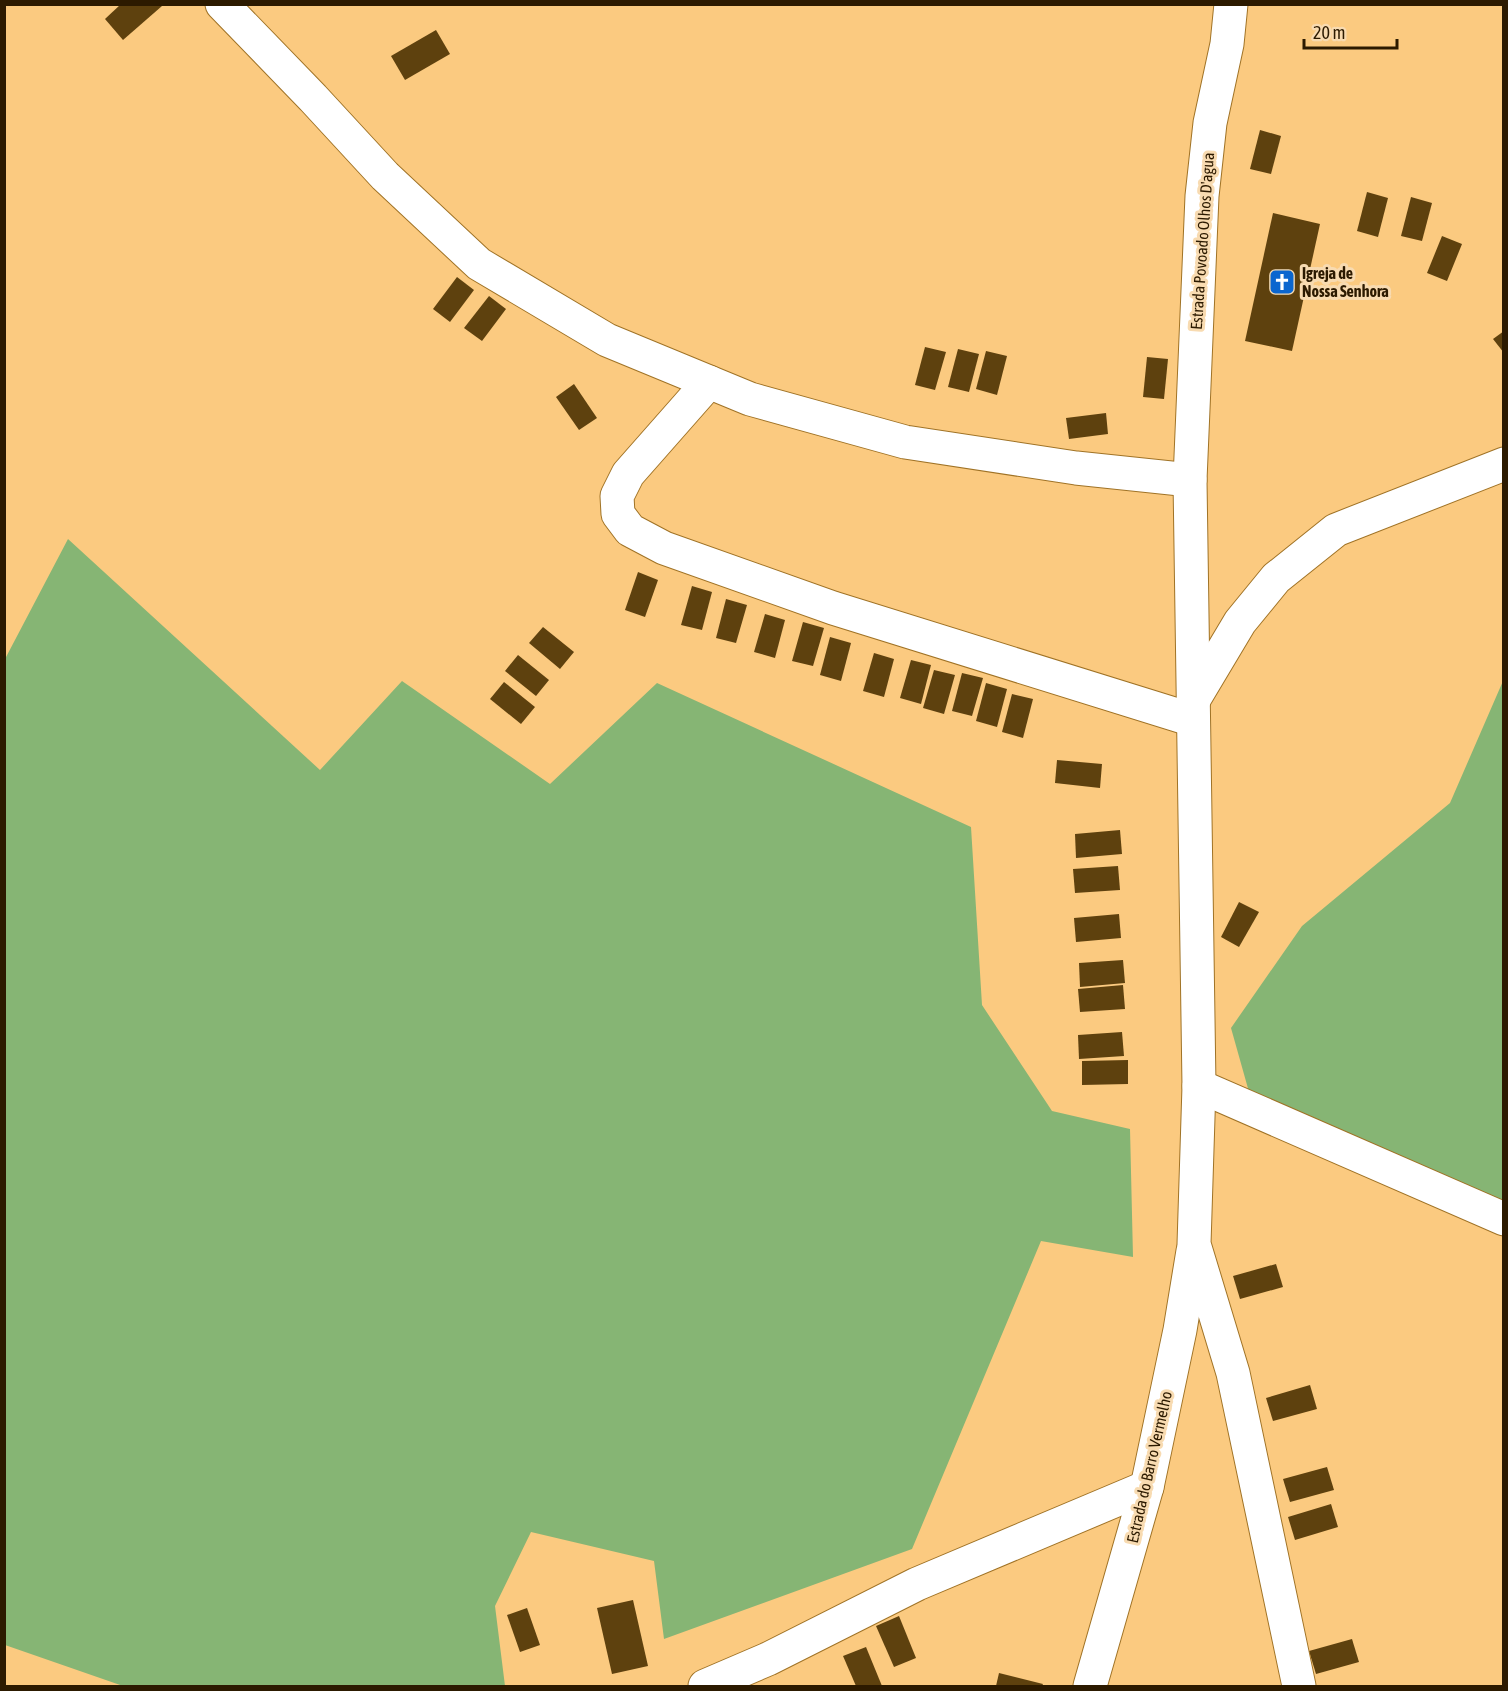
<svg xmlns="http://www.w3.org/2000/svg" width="1508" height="1691" font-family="'Asap Condensed',sans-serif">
<rect width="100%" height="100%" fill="#fbca80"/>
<!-- green -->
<g fill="#86b574">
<polygon points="68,539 320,770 402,681 550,784 657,683 971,827 982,1005 1052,1111 1130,1129 1133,1257 1041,1241 912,1549 664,1639 654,1561 531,1532 495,1606 505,1686 123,1686 5,1645 5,659"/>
<polygon points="1503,681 1503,1208 1249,1092 1231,1028 1302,926 1450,803"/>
</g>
<!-- building -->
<g fill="#5e410e">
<polygon points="121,4 160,4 162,6 123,40 105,19"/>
<polygon points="436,30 450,54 405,80 391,56"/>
<polygon points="1260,130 1281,136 1271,174 1250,169"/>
<polygon points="1367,192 1388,198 1378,237 1357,231"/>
<polygon points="1411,197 1432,203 1422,241 1401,236"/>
<polygon points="1273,213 1320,224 1292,351 1245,341"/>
<polygon points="1442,236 1462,244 1447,281 1427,273"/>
<polygon points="457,277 474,290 450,322 433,309"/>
<polygon points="489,296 506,309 482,341 464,328"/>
<polygon points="1504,331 1504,353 1493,339"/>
<polygon points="925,347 946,352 935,390 915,385"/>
<polygon points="958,349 979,354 969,392 948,387"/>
<polygon points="986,351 1007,356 997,395 976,389"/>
<polygon points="1147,357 1168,359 1164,399 1143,397"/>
<polygon points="574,384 597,418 579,430 556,397"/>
<polygon points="1106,413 1108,434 1069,439 1066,418"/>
<polygon points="638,572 658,580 645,617 625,610"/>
<polygon points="692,586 712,592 702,630 681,625"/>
<polygon points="726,599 747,605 736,643 716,638"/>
<polygon points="765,614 785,620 775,658 754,652"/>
<polygon points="803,622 824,628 813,666 792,661"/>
<polygon points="543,627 574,652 560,669 529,643"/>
<polygon points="830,637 851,643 841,681 820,675"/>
<polygon points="874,653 894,659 884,697 863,691"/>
<polygon points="518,655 549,680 536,696 505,671"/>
<polygon points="911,660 931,665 921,704 900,698"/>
<polygon points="934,670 955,675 944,714 923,708"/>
<polygon points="962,673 983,678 972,716 952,711"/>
<polygon points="504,682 535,707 521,724 490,699"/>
<polygon points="986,683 1007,689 997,727 976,721"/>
<polygon points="1012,694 1033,699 1023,738 1002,732"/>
<polygon points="1057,760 1102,764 1100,788 1055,783"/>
<polygon points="1120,830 1122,854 1076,858 1075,834"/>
<polygon points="1118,866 1120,890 1075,893 1073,869"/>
<polygon points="1239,902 1259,912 1239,947 1221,937"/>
<polygon points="1119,914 1121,938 1076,942 1074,918"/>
<polygon points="1123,960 1125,983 1080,987 1079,963"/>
<polygon points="1123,985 1125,1009 1080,1012 1078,989"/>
<polygon points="1122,1032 1124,1056 1079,1059 1078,1035"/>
<polygon points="1128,1060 1128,1084 1082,1085 1082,1061"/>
<polygon points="1276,1264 1283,1287 1240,1299 1233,1276"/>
<polygon points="1310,1385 1317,1409 1273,1421 1266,1398"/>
<polygon points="1327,1467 1334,1490 1290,1502 1283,1479"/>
<polygon points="1331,1504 1338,1527 1295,1540 1288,1517"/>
<polygon points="633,1600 648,1666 612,1674 597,1608"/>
<polygon points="527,1608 540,1645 520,1652 507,1615"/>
<polygon points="899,1616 916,1658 894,1667 876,1626"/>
<polygon points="1352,1639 1359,1662 1316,1674 1309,1651"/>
<polygon points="866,1647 882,1686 856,1686 843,1656"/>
<polygon points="999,1673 1043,1684 1042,1686 996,1686"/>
</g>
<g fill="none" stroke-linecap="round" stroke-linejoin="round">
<!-- minor casing -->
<g stroke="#a07326" stroke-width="35">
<g id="minor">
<polyline points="222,4 313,98 385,176 479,264 607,340 750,399 905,442 1076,468 1190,480"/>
<polyline points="1231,4 1227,44 1210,123 1202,196 1190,480 1199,1086 1194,1244 1233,1373 1299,1686"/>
<polyline points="709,382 628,474 617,496 618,514 630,530 664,548 833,608 1193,720"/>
<polyline points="1194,699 1240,622 1276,578 1336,530 1504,464"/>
<polyline points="1199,1086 1504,1219"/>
<polyline points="705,1686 768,1659 917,1584 1147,1487"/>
<polyline points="1090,1686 1147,1487 1180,1330 1193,1251"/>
</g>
</g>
<!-- minor -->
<use href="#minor" stroke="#fff" stroke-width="33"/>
</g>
<!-- icons -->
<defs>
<g id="church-square" transform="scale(1.35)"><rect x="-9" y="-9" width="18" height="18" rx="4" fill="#0b66cf" stroke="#f8dbb1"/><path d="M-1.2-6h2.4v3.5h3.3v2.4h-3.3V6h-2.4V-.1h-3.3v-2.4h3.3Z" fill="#fff"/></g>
</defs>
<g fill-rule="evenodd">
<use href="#church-square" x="1282" y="282"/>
</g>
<g text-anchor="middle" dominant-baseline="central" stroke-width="6" stroke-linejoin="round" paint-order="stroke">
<!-- street labels -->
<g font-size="16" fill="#2c1a00" stroke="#f8dbb1">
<text transform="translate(1202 241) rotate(-86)">Estrada Povoado Olhos D'agua</text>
<text transform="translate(1149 1467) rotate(-77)">Estrada do Barro Vermelho</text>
</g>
<!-- poi labels -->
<g font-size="16" font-weight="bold" fill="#2c1a00" stroke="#f8dbb1" text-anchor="start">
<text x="1302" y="273">Igreja de<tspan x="1302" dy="18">Nossa Senhora</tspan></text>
</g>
</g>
<!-- border -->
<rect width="1508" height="1691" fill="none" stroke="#2c1a00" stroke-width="12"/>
<!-- scale -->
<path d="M1304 39v9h93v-9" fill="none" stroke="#2c1a00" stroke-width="3"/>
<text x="1313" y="39" font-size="18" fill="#2c1a00" stroke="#f8dbb1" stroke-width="4.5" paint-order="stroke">20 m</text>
</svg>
